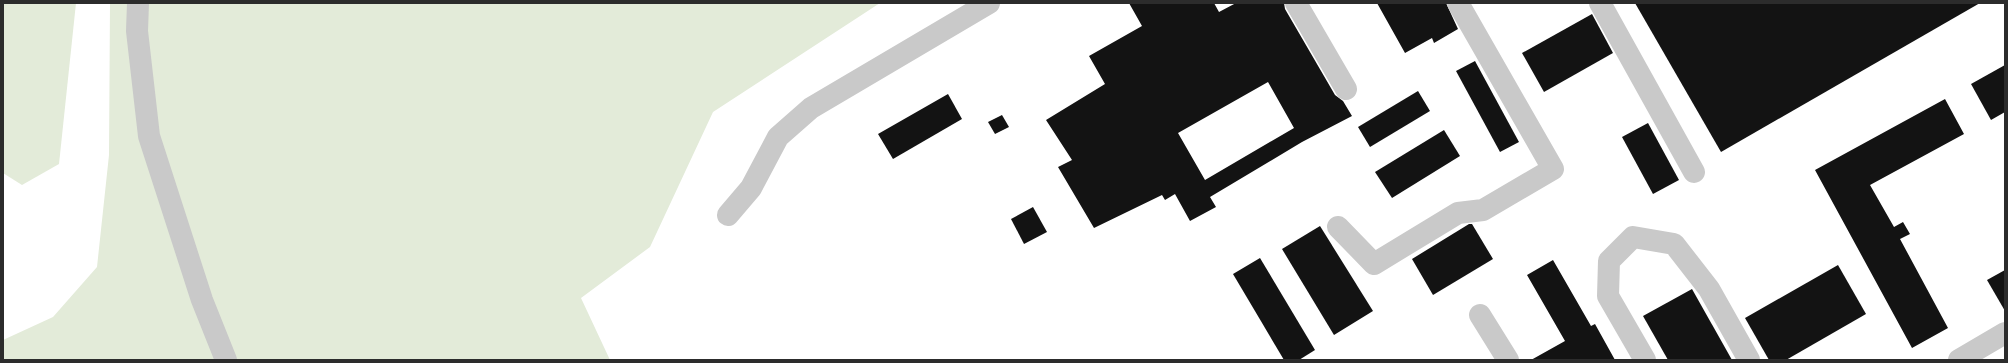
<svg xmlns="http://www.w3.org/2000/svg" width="2008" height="363" font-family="'Fira Sans Condensed',sans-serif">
<rect width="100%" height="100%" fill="#fff"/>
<!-- green -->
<g fill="#e3ebd9">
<polygon points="3,3 76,3 59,164 22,185 3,173"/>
<polygon points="110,3 880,3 713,112 650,247 581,298 610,360 3,360 3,340 53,317 97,267 109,155"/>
</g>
<!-- building -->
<g fill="#131313" fill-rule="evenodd">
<path d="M1129 3H1214L1219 12 1236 3H1284L1285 9 1335 95 1343 101 1352 116 1302 142 1210 197 1216 207 1190 221 1175 194 1165 200 1162 195 1094 228 1058 167 1072 160 1046 120 1105 84 1089 56 1142 26ZM1268 82 1294 128 1205 180 1178 133Z"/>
<polygon points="1377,3 1446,3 1458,29 1434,43 1432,38 1405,53"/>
<polygon points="1635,3 1980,3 1721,152"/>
<polygon points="1592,14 1613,53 1544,92 1522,53"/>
<polygon points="1475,61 1519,142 1500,152 1456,71"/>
<polygon points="2005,65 2005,112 1991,120 1971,84"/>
<polygon points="1418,91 1430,111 1370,147 1358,127"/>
<polygon points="948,94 962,119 893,159 878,134"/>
<polygon points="1945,99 1964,134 1870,185 1894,227 1903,222 1910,234 1900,239 1948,328 1912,348 1815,170"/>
<polygon points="1002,115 1009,127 995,134 988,122"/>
<polygon points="1648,123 1679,180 1653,194 1622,137"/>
<polygon points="1444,130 1460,156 1392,198 1375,172"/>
<polygon points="1033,207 1047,232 1024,244 1011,219"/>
<polygon points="1469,224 1472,224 1493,259 1433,295 1412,259"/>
<polygon points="1320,226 1373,311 1334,335 1282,249"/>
<polygon points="1260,258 1315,350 1299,360 1284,360 1233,274"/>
<polygon points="1553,260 1591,326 1595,324 1615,360 1531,360 1565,341 1527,275"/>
<polygon points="1838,265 1866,314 1786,360 1769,360 1745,318"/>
<polygon points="2005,270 2005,311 1987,280"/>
<polygon points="1692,289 1732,360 1668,360 1643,316"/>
</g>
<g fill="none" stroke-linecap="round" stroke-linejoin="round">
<!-- minor -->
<g stroke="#c9c9c9" stroke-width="22">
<polyline points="138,3 137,31 149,136 202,300 226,360"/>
<polyline points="1296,3 1346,89"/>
<polyline points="1600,3 1694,172"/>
<polyline points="728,215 751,188 778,137 811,108 989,3"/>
<polyline points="1338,227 1374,264 1458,213 1483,210 1553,169 1458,3"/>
<polyline points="1480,315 1508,360"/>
<polyline points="1645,360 1608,296 1609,261 1633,237 1674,244 1709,289 1749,360"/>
<polyline points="1959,360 2005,333"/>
</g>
</g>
<!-- border -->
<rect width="2008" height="363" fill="none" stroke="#2c2c2c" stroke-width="8"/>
</svg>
